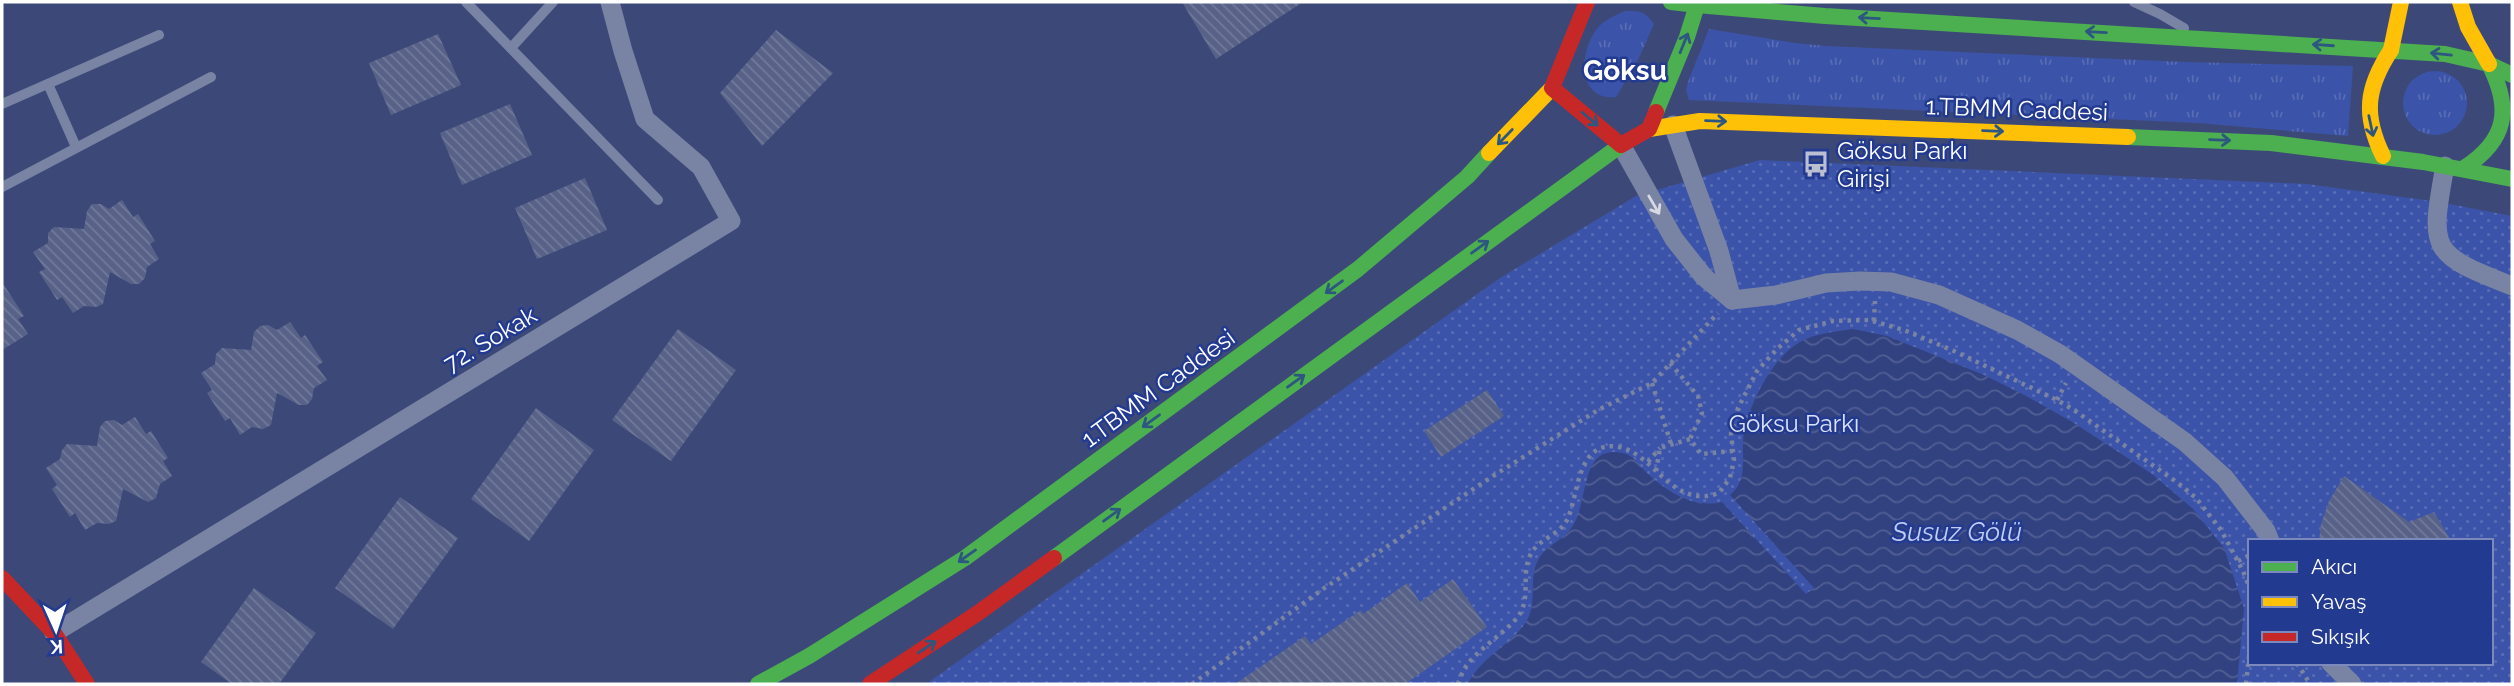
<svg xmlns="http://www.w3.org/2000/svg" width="2514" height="686" font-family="Raleway,sans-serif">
<defs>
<pattern id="grass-tufts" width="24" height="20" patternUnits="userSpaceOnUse" patternTransform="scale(1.75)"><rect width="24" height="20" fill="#3b53a8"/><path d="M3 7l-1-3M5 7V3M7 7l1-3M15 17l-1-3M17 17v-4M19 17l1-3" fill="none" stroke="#586db5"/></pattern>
<pattern id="park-dots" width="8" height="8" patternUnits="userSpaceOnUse" patternTransform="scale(1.75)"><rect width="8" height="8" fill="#3b53a8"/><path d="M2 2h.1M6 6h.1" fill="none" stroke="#586db5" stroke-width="1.8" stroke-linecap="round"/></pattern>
<pattern id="water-waves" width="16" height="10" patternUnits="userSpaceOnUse" patternTransform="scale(1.75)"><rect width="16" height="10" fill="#324281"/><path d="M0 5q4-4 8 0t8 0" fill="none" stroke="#515e94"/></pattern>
<pattern id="building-back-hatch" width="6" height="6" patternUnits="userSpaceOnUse" patternTransform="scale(1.75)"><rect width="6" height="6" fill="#586288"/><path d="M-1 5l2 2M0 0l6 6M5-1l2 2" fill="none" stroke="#717a9a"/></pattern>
</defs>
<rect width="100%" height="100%" fill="#3c4978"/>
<!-- grass -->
<g fill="url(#grass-tufts)">
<path d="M1625 11C1640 11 1645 11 1654 24L1638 60 1616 97C1577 101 1579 51 1597 29 1604 20 1614 16 1625 11Z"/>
<polygon points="1709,29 1795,43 1826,46 2184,62 2353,66 2348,136 2198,123 1689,100 1686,90 1688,82"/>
<circle cx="2435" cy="103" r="32"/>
</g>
<!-- park -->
<path fill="url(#park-dots)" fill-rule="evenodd" d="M1760 160 2307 184 2439 202 2512 216V684H926L1500 278 1636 196ZM2250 541H2491V663H2250Z"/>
<!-- water -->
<path fill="url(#water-waves)" d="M1853 329 1887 336 1984 375 2028 397 2074 423 2152 474 2193 509 2224 548 2244 608 2237 684H1468C1481 657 1510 646 1526 622 1538 604 1528 580 1538 560 1546 545 1563 541 1572 527 1589 504 1579 443 1622 453 1634 455 1638 464 1646 472 1666 491 1693 509 1722 502L1806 594 1814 588 1730 495C1750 479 1740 454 1744 433 1750 402 1772 358 1800 342 1816 333 1835 332 1853 329Z"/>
<!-- building -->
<g fill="url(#building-back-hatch)">
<polygon points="1182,2 1303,2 1216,59"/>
<polygon points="776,30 833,73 762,146 720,93"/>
<polygon points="438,34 461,85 391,115 369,63"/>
<polygon points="510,104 532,155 462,185 440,133"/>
<polygon points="585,178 607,230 537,259 515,208"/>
<polygon points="122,200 133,217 138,214 155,241 150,244 159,259 147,267 145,278 139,284 131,284 110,272 103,304 96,307 84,306 73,313 62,297 57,300 39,272 45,269 33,252 48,243 48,233 54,227 84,229 87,211 92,204 101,204 109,209"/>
<polygon points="2,282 24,316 18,319 28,334 2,350"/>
<polygon points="290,322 301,338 305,335 323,362 317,366 327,380 314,388 312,399 307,405 299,405 277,393 271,425 263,429 252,427 240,435 230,418 225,421 207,393 212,390 201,373 215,364 216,354 222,348 251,350 254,332 260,326 268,325 277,330"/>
<polygon points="678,329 736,370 671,461 612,420"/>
<polygon points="1487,390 1504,416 1441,457 1424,431"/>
<polygon points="536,408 594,450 529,541 471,499"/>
<polygon points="135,417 146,434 151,431 168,458 163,461 172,476 160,484 156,498 148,502 123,489 116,521 109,524 97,523 85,530 75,513 70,517 52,489 57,485 46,468 60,459 62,450 67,444 97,446 100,427 105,421 114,420 122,425"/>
<polygon points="2344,476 2409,522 2434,512 2451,541 2319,541 2321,524 2329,501"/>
<polygon points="400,497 458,538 393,629 335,588"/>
<polygon points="1453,579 1487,627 1405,684 1235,684 1305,636 1311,644 1361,610 1363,614 1407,583 1420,602"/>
<polygon points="254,588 316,633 279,684 232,684 201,662"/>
</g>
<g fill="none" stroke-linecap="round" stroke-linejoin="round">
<!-- path -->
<g stroke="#7983a3" stroke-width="4.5" stroke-dasharray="3.5 5" stroke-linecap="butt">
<polyline points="1874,321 1875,301"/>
<polyline points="1670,363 1698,396 1702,413 1690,439"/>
<polyline points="1652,383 1671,444"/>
<polyline points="2057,400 2066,383"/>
<polyline points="1648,462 1660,448"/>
<polyline points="1656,471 1660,448 1690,439 1701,454 1733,451"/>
<polyline points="2238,561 2250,555"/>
<polyline points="2297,663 2310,684"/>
<polyline points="1192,684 1323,589 1493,476 1598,410 1652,383 1718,313"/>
<path d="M1458 684C1460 678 1463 670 1467 665 1481 647 1502 635 1517 618 1533 598 1519 573 1532 552 1541 538 1559 535 1567 520 1579 496 1576 439 1619 447 1655 454 1672 510 1719 493L1730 478 1734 460 1731 434 1738 408 1757 371 1777 349 1799 330 1833 321 1869 320 1904 330 1954 351 2057 400 2074 410 2178 483 2196 498 2221 530 2243 571 2250 589"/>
<polyline points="2246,684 2250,647"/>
</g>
<!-- lane -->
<g stroke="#7983a3" stroke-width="10">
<polyline points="466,2 658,200"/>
<polyline points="2134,2 2160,14 2184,28"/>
<polyline points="511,48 553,2"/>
<polyline points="48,84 76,147"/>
<polyline points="2,104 159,35"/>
<polyline points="2,187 211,77"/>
</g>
<!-- street -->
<g stroke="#7983a3" stroke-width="19">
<polyline points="1673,125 1719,251 1732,300"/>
<polyline points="1621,145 1674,239 1704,277 1732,300"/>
<path d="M2445 166C2429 252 2431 254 2512 286"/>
<polyline points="1732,300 1776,295 1826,283 1860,281 1891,282 1939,295 2017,330 2060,354 2185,442 2225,478 2266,531 2270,541"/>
<polyline points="54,633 731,221 701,167 645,119 623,51 610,2"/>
<polyline points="2331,663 2352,684"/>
</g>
<!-- fast -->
<g stroke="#4caf50" stroke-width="16">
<polyline points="1697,5 1825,16 2445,54 2489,64 2512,75"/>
<polyline points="1656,112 1687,37 1697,5 1671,2"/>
<polyline points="2128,137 2271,143 2423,162 2512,179"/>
<path d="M2464 168C2507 140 2512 109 2489 64"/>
<polyline points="1054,558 1621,145"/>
<polyline points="758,684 809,656 965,558 1358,269 1467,177 1489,153"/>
</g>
<!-- slow -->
<g stroke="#ffc107" stroke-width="16">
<polyline points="2460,2 2468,27 2489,64"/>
<polyline points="2391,50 2401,2"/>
<polyline points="1649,129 1700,121 2128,137"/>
<polyline points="1489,153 1552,88"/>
<path d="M2383 156C2363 115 2366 88 2391 50"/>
</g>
<!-- jam -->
<g stroke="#c62828" stroke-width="16">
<polyline points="1587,2 1552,88 1621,145 1649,129 1656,112"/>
<polyline points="2,578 54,633 87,684"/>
<polyline points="870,684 978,613 1054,558"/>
</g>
</g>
<!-- one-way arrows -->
<defs><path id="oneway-shaft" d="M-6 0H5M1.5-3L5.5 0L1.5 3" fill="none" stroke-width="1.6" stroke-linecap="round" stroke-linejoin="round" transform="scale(1.75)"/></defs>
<g stroke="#2d5781">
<use href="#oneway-shaft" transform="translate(1869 18) rotate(-177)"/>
<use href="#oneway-shaft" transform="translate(2096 32) rotate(-177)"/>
<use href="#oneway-shaft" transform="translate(1684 43) rotate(-68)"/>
<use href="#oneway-shaft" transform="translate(2323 45) rotate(-176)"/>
<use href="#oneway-shaft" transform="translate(2441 54) rotate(-174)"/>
<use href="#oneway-shaft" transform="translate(1590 119) rotate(40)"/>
<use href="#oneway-shaft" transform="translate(1716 121) rotate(2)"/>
<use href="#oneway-shaft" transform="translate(2371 126) rotate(78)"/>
<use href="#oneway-shaft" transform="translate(1993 131) rotate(2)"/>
<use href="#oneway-shaft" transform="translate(1505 137) rotate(134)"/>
<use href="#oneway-shaft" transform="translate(2220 140) rotate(2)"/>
<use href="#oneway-shaft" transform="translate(1480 247) rotate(-36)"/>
<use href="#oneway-shaft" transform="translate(1334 287) rotate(144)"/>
<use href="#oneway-shaft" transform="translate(1296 381) rotate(-36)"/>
<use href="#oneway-shaft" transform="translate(1151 421) rotate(144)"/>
<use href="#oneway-shaft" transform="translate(1112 515) rotate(-36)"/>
<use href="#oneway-shaft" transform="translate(967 556) rotate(145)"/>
<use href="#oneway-shaft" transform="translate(927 647) rotate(-34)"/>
</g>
<use stroke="#d7dae3" href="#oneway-shaft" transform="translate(1654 205) rotate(60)"/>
<!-- icons -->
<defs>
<g id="bus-bare" transform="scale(2.1)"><path d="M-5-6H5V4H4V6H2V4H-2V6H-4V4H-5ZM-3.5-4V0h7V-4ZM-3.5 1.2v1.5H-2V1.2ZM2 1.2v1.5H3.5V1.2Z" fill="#bbbfd0" stroke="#233a91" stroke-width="2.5" paint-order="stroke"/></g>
</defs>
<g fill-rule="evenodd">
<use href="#bus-bare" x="1816" y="164"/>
</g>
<g text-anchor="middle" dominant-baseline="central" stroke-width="5" stroke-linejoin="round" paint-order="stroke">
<!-- street labels -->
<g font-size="24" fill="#fff" stroke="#233a91">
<text transform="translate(2017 109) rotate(2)">1.TBMM Caddesi</text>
<text transform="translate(490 339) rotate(-31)">72. Sokak</text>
<text transform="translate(1158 388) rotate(-36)">1.TBMM Caddesi</text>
</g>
<!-- poi labels -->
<g font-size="24" fill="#fff" stroke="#233a91" text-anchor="start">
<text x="1837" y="150">Göksu Parkı<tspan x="1837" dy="28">Girişi</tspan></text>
</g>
<!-- park labels -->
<g font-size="24" fill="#dae1f9" stroke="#233a91">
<text x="1794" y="423">Göksu Parkı</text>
</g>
<!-- water labels -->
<g font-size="26" font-style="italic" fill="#c1ccf3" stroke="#233a91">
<text x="1957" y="532">Susuz Gölü</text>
</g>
<!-- quarter labels -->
<g font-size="28" font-weight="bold" fill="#fff" stroke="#233a91">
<text x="1625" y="70">Göksu</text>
</g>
</g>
<!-- border -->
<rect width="2514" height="686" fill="none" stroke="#ffffff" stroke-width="7"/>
<!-- legend -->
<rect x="2248" y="539" width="245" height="126" fill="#233a91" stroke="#7b89bd" stroke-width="2"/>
<rect x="2262" y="562" width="35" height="10" fill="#4caf50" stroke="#7b89bd" stroke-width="2"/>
<text x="2311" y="574" font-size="21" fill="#ffffff">Akıcı</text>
<rect x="2262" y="597" width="35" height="10" fill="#ffc107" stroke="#7b89bd" stroke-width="2"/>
<text x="2311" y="609" font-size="21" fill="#ffffff">Yavaş</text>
<rect x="2262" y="632" width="35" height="10" fill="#c62828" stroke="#7b89bd" stroke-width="2"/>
<text x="2311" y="644" font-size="21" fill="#ffffff">Sıkışık</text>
<!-- north arrow -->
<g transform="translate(56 630) rotate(177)" stroke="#233a91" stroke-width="5" paint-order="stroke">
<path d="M0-5L12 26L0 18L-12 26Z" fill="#ffffff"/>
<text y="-10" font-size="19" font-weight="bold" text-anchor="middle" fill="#ffffff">K</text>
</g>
</svg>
